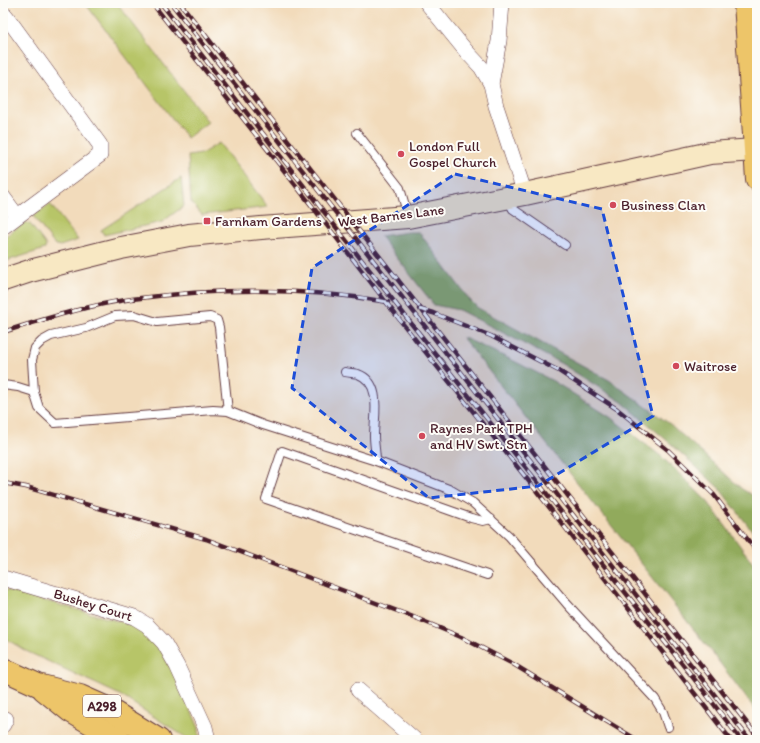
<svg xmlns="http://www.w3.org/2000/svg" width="760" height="743" font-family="Itim,sans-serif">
<rect width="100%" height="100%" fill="#fdfcf7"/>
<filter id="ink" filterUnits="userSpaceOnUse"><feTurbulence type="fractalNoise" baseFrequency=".025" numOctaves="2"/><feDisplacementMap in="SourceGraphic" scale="8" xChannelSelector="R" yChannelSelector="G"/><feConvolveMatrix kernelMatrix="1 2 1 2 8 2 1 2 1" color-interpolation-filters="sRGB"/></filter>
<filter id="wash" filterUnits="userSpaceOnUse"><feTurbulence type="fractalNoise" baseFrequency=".012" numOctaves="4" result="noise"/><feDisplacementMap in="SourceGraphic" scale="16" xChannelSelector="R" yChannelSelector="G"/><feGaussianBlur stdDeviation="0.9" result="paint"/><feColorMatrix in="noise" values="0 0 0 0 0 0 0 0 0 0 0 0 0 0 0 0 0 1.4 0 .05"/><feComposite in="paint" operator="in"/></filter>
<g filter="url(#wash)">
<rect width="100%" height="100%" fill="#f2dbbb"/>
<!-- green -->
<g fill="#b7c567" stroke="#807249">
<polygon points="85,3 117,3 208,122 187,138"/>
<polygon points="219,143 268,207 202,215 191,202 188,156 201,154"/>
<polygon points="181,178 184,206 162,222 104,235 101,230"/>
<polygon points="50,204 78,240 60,246 54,244 33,216"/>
<polygon points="25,222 30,224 46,245 45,249 3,262 3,238"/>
<polygon points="3,589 132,625 150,636 164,651 199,728 199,737 195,740 190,740 120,695 26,651 3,637"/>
</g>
<!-- forest -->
<g fill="#91aa5c" stroke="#6e6444">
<polygon points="409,232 419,232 468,298 478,308 609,380 670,424 742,489 752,495 757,496 757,537 719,488 671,444 622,402 562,364 496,329 459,310 434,305 380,236"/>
<polygon points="462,337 510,359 553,381 610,417 662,457 708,502 757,569 757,712 713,654"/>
</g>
</g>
<g filter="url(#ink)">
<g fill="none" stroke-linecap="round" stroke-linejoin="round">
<!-- lane casing -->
<g stroke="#633b41" stroke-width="10">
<g id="lane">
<polyline points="357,133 400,188 408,216"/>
<polyline points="507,198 513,209 565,245"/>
<path d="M345 372C349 373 354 373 358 374 383 383 374 417 374 436 374 444 376 453 376 461"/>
<polyline points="3,385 18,387 34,392"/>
<polyline points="228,411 219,327 217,320 210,317 157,322 134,315 115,316 86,328 51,336 42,341 35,348 32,360 34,392 39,408 55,423 213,410 228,411 263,425 376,461 451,490 473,503 509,536 567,604 655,699 663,712 668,727"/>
<polyline points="487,575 266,499 282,451 471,518 483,521 491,519"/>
</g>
</g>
<!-- street casing -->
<g stroke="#633b41" stroke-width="16">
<g id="street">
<polyline points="427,3 466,51 481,67 491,84"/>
<polyline points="502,3 499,41 491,84 496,106 525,194"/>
<polyline points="3,197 17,216"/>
<polyline points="3,227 100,155 100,145 6,16"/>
<polyline points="3,578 134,617 147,625 164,643 177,666 205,727 208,740"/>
<polyline points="358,690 415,740"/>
<polyline points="3,725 6,719"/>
</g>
</g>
<!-- secondary casing -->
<g stroke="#633b41" stroke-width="24">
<polyline id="secondary" points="3,280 30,271 121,248 189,235 261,228 408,217 525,194 710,153 755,150"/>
</g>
<!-- primary casing -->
<g stroke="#633b41" stroke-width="24">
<g id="primary">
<polyline points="745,3 757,179"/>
<polyline points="3,669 38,685 80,696 107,708 159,740"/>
<polyline points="44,690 70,711 119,740"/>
</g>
</g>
<!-- lane -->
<use href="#lane" stroke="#fff" stroke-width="8"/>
<!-- street -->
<use href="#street" stroke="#fff" stroke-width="15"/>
<!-- secondary -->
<use href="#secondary" stroke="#f8e8c3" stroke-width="22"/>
<!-- primary -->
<use href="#primary" stroke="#edc569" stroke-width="22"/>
<!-- rail casing -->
<g stroke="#4a1f2b" stroke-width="4.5">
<g id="rail">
<polyline points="152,3 312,206 399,319 535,489 731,740"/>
<polyline points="161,3 410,322 703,690 741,740"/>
<polyline points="171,3 750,740"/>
<polyline points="180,3 757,736"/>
<polyline points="419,309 433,313 491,336 559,371 617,409 668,450 714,495 757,552"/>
<path d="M3 332C45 319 88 305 132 299 216 288 304 287 388 302"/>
<polyline points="3,483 26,487 206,539 416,618 461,637 513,664 637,740"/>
</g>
</g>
<!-- rail -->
<use href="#rail" stroke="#fdfcf7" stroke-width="3" stroke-dasharray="9" stroke-linecap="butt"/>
</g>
</g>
<!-- marked area -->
<path fill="#1d4ed8" fill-opacity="0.2" stroke="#1d4ed8" stroke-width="3" stroke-dasharray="8 5" stroke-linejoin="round" d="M455 174 602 209 653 416 538 486 429 498 292 388 312 268Z"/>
<!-- markers -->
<g fill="#d1495b" stroke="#fdfcf7" stroke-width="1.5">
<circle cx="401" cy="154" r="4"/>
<circle cx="613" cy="205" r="4"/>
<rect x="203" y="217" width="8" height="8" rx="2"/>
<circle cx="676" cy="366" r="4"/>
<circle cx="422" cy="436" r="4"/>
</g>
<g text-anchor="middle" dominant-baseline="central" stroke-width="4" stroke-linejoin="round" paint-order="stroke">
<!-- shield labels -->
<rect fill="#fdfcf7" stroke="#806168" stroke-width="1" x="83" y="695" width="38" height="22" rx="3"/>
<g font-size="13" font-weight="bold" fill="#4a1f2b">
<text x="102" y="706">A298</text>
</g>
<!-- poi labels -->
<g font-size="14" fill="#4a1f2b" stroke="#fdfcf7" text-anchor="start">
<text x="409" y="146">London Full<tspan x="409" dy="16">Gospel Church</tspan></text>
<text x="621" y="205">Business Clan</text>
<text x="215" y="221">Farnham Gardens</text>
<text x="684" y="366">Waitrose</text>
<text x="430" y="428">Raynes Park TPH<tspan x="430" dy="16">and HV Swt. Stn</tspan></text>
</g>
<!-- street labels -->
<g font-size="14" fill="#4a1f2b" stroke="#fdfcf7">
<text transform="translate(391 216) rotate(-7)">West Barnes Lane</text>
<text transform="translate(93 605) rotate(17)">Bushey Court</text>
</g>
</g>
<!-- margin -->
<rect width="760" height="743" fill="none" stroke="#fdfcf7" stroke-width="16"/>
</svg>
